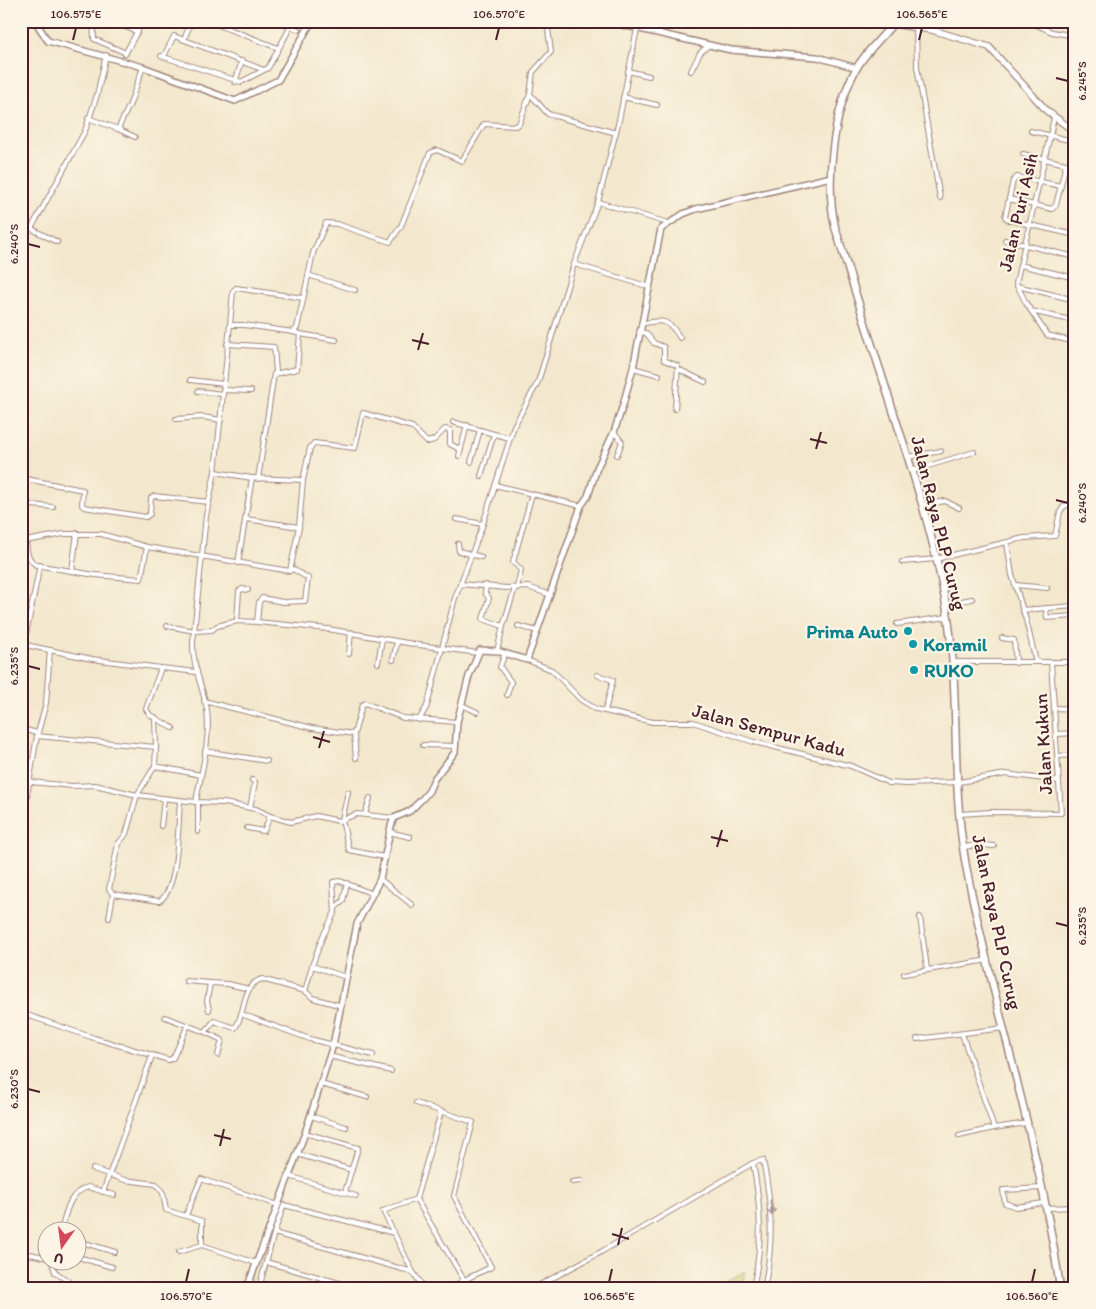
<svg xmlns="http://www.w3.org/2000/svg" width="1096" height="1309" font-family="Itim,sans-serif">
<rect width="100%" height="100%" fill="#fcf5e5"/>
<filter id="ink" filterUnits="userSpaceOnUse"><feTurbulence type="fractalNoise" baseFrequency=".02" numOctaves="2"/><feDisplacementMap in="SourceGraphic" scale="10" xChannelSelector="R" yChannelSelector="G"/><feConvolveMatrix kernelMatrix="1 2 1 2 8 2 1 2 1" color-interpolation-filters="sRGB"/></filter>
<filter id="wash" filterUnits="userSpaceOnUse"><feTurbulence type="fractalNoise" baseFrequency=".0096" numOctaves="4" result="noise"/><feDisplacementMap in="SourceGraphic" scale="20" xChannelSelector="R" yChannelSelector="G"/><feGaussianBlur stdDeviation="1.12" result="paint"/><feColorMatrix in="noise" values="0 0 0 0 0 0 0 0 0 0 0 0 0 0 0 0 0 1.4 0 .05"/><feComposite in="paint" operator="in"/></filter>
<g filter="url(#wash)">
<rect width="100%" height="100%" fill="#f3e8cd"/>
<!-- green -->
<polygon fill="#c2d274" stroke="#867850" points="745,1271 742,1288 714,1288"/>
</g>
<g filter="url(#ink)">
<g fill="none" stroke-linecap="round" stroke-linejoin="round">
<!-- minor casing -->
<g stroke="#9e847c" stroke-width="6">
<g id="minor">
<polyline points="93,21 94,39 126,53"/>
<polyline points="110,21 138,32"/>
<polyline points="208,21 278,48"/>
<polyline points="278,21 299,30"/>
<polyline points="1028,21 1052,32 1075,36"/>
<polyline points="1061,21 1075,24"/>
<polyline points="916,27 917,67 940,198"/>
<polyline points="637,29 619,120 598,202 668,223"/>
<polyline points="184,40 191,21"/>
<polyline points="125,54 143,21"/>
<polyline points="161,56 241,82 268,68 291,26"/>
<polyline points="164,56 174,36 264,70"/>
<polyline points="628,71 649,76"/>
<polyline points="691,71 700,53 709,45"/>
<polyline points="235,82 242,61"/>
<polyline points="530,94 548,114 616,133"/>
<polyline points="623,97 657,105"/>
<polyline points="88,118 118,129 130,104 143,67"/>
<polyline points="1054,118 1016,283 1026,303 1047,335 1075,342"/>
<polyline points="118,129 135,137"/>
<polyline points="1031,131 1073,141"/>
<polyline points="1061,186 1017,177 1013,181 1005,217 1009,220 1075,235"/>
<polyline points="1009,199 1052,209 1056,205 1066,164 1023,154"/>
<polyline points="598,202 574,264 650,287"/>
<polyline points="1005,240 1075,257"/>
<polyline points="57,242 32,229 32,227 85,131 97,95 106,55"/>
<polyline points="1020,265 1075,278"/>
<polyline points="308,275 355,290"/>
<polyline points="1017,286 1075,300"/>
<polyline points="1031,311 1075,321"/>
<path d="M641 324C662 319 669 319 680 338"/>
<polyline points="230,325 233,291 236,288 303,298"/>
<polyline points="639,332 646,333 654,343 664,347 664,360 678,366 675,409"/>
<polyline points="300,334 336,340"/>
<polyline points="227,344 274,347 276,372"/>
<polyline points="633,368 659,375"/>
<polyline points="678,369 705,382"/>
<polyline points="190,380 224,384"/>
<polyline points="223,390 251,391"/>
<polyline points="198,391 222,394"/>
<polyline points="176,419 203,417 221,420"/>
<polyline points="453,422 480,430"/>
<polyline points="614,432 622,442 617,455"/>
<polyline points="459,456 467,425"/>
<polyline points="908,457 941,451"/>
<polyline points="471,462 480,430 494,434"/>
<polyline points="912,471 974,452"/>
<polyline points="215,472 252,478 303,480 310,448 314,443 355,448 363,413 412,427 427,442 434,440 445,429 450,430 450,444 461,450"/>
<polyline points="481,476 494,434 510,438"/>
<polyline points="21,478 83,490 82,505 84,507 146,517 150,514 151,498 154,496 209,502"/>
<polyline points="258,479 274,374 297,369 300,334 293,332"/>
<polyline points="495,485 581,506"/>
<polyline points="21,504 53,507"/>
<polyline points="922,505 945,501 959,508"/>
<polyline points="456,519 483,524"/>
<polyline points="299,527 303,480"/>
<path d="M21 531C31 542 21 554 36 565L95 575 141 579 147 547 290 571 299 527 246 519"/>
<polyline points="25,535 27,504"/>
<polyline points="25,541 64,534 101,534 147,547"/>
<polyline points="1007,543 1012,575 1026,620 1036,662"/>
<polyline points="458,544 459,551 481,557"/>
<polyline points="902,562 936,559 1024,538 1055,536 1060,512 1064,506 1075,503"/>
<polyline points="238,563 252,478"/>
<polyline points="72,571 77,533"/>
<polyline points="460,584 507,588 528,587 551,595"/>
<polyline points="486,585 485,593 489,598 483,619 503,626 497,651"/>
<polyline points="1015,585 1047,588"/>
<polyline points="517,587 521,570 513,562 532,494"/>
<polyline points="946,604 972,599"/>
<polyline points="1046,608 1047,618 1074,616 1075,627"/>
<polyline points="1022,610 1075,606"/>
<polyline points="237,621 239,591 242,589 248,590"/>
<polyline points="257,622 259,602 262,598 283,602 305,601 308,578 291,568"/>
<polyline points="897,624 947,617"/>
<polyline points="167,626 195,631 212,630 217,626 237,621 257,622 328,629 419,645 478,653"/>
<polyline points="503,626 515,588"/>
<polyline points="518,626 538,631"/>
<polyline points="1002,638 1014,640 1016,663"/>
<polyline points="21,644 92,659 161,668 146,709 150,715 173,728"/>
<polyline points="24,644 40,565"/>
<polyline points="50,650 46,703 37,736 156,747 155,717"/>
<polyline points="505,653 500,667 511,682 507,695"/>
<polyline points="349,654 351,632"/>
<polyline points="393,660 397,642"/>
<polyline points="527,660 552,670 581,700 596,709 653,722 693,722 754,742 851,766 889,783 906,784 959,782 1006,774 1059,781"/>
<polyline points="952,662 1075,662"/>
<polyline points="378,663 382,639"/>
<polyline points="161,668 197,672"/>
<polyline points="597,675 613,680 605,711"/>
<polyline points="204,701 312,728 354,734 356,758"/>
<polyline points="462,705 477,712"/>
<polyline points="1055,708 1075,709"/>
<polyline points="419,720 427,706 455,598 482,527 514,426 538,382 574,264"/>
<polyline points="21,729 38,733"/>
<polyline points="354,734 362,705 365,703 403,718 457,722"/>
<polyline points="1057,734 1075,733"/>
<polyline points="423,745 456,746"/>
<polyline points="205,751 267,761"/>
<polyline points="1058,756 1075,755"/>
<polyline points="155,766 201,775"/>
<polyline points="21,781 72,786 95,785 137,795 196,802"/>
<polyline points="348,792 342,820 349,850 384,857"/>
<polyline points="250,808 255,782 252,780"/>
<polyline points="365,814 370,798"/>
<polyline points="960,814 991,812 1061,813 1051,662"/>
<path d="M270 816 256 809 224 803 196 802C201 772 211 740 207 710 203 687 192 666 193 642L206 516 215 472 230 325H244L293 332 297 328 299 319 313 253 326 223 337 224 390 242 401 226 430 153 437 150 462 161 484 124 515 126 519 124 530 94 533 72 551 52 547 21"/>
<polyline points="161,826 164,799"/>
<polyline points="247,828 264,831 270,816 291,822 316,816 339,821 357,814 394,818"/>
<polyline points="21,831 37,736"/>
<polyline points="198,832 198,803"/>
<polyline points="389,832 410,837"/>
<polyline points="963,847 981,845 994,846"/>
<polyline points="380,879 412,905"/>
<polyline points="113,894 109,889 118,844 126,834 137,795 155,766 156,747"/>
<polyline points="336,907 343,901 347,883"/>
<polyline points="920,917 927,969"/>
<path d="M109 918 113 894 159 901C179 891 178 822 180 801"/>
<polyline points="904,974 988,960"/>
<polyline points="346,977 312,966 322,938 335,912 333,882 340,881 373,894"/>
<polyline points="186,981 210,983"/>
<polyline points="305,991 312,966"/>
<polyline points="209,1010 207,1001 210,983 228,984 249,989"/>
<polyline points="21,1013 94,1038 169,1060 173,1058 188,1025"/>
<polyline points="241,1014 310,1039 373,1055"/>
<path d="M165 1017 205 1032 214 1021 235 1028C246 1014 241 985 262 979L305 991 313 998 342 1006"/>
<polyline points="205,1032 222,1040 218,1055"/>
<polyline points="962,1034 994,1128 1027,1123"/>
<polyline points="917,1039 1004,1028"/>
<polyline points="329,1056 391,1071"/>
<polyline points="321,1084 367,1097"/>
<polyline points="416,1103 473,1122 454,1196 491,1267 464,1280"/>
<polyline points="311,1116 346,1127"/>
<polyline points="305,1133 358,1148 345,1192"/>
<polyline points="959,1136 994,1128"/>
<polyline points="297,1154 352,1170"/>
<path d="M753 1163C761 1206 763 1244 753 1288"/>
<polyline points="93,1169 125,1180 156,1184 163,1193 166,1210 202,1221 202,1245"/>
<polyline points="289,1176 356,1196"/>
<polyline points="572,1182 581,1181"/>
<polyline points="1041,1188 1003,1190 1005,1203 1016,1207 1044,1203"/>
<polyline points="103,1192 152,1056"/>
<polyline points="416,1199 441,1112"/>
<polyline points="1045,1208 1075,1207"/>
<polyline points="186,1215 201,1179 278,1205"/>
<path d="M61 1232C66 1213 68 1193 88 1187L114 1195"/>
<polyline points="274,1233 413,1272"/>
<polyline points="78,1241 115,1252"/>
<polyline points="179,1252 202,1245 256,1263"/>
<polyline points="78,1257 112,1267"/>
<polyline points="52,1262 55,1272 71,1283"/>
<polyline points="266,1262 357,1288"/>
<polyline points="21,1263 30,1254 48,1258"/>
<polyline points="259,1288 274,1233 284,1205 394,1233"/>
<polyline points="424,1288 413,1272 383,1211 416,1199 464,1280 450,1288"/>
<path d="M534 1288 601 1252 753 1163 763 1160C772 1204 774 1244 764 1288"/>
</g>
</g>
<!-- tertiary casing -->
<g stroke="#9e847c" stroke-width="8">
<g id="tertiary">
<polyline points="35,21 48,41 143,67 235,101 278,80 312,21"/>
<polyline points="605,21 731,50 817,57 857,68"/>
<polyline points="247,1288 305,1133 333,1045 357,924 380,879 391,826 394,818 410,811 423,798 429,791 434,779 455,752 457,722 469,676 480,650 497,651 527,660 581,506 588,496 597,468 614,432 623,405 633,368 661,229 683,214 696,209 831,177"/>
</g>
</g>
<!-- secondary casing -->
<g stroke="#9e847c" stroke-width="8">
<polyline id="secondary" points="893,24 932,30 989,47 1047,111 1075,132"/>
</g>
<!-- primary casing -->
<g stroke="#9e847c" stroke-width="9">
<path id="primary" d="M895 21C883 37 866 51 856 69 833 111 825 181 835 227 850 275 865 324 881 373 905 449 932 525 946 605 961 691 950 780 966 866 993 1007 1040 1145 1060 1288"/>
</g>
<!-- minor -->
<use href="#minor" stroke="#fff" stroke-width="4"/>
<!-- tertiary -->
<use href="#tertiary" stroke="#fff" stroke-width="5"/>
<!-- secondary -->
<use href="#secondary" stroke="#fff" stroke-width="5.5"/>
<!-- primary -->
<use href="#primary" stroke="#fff" stroke-width="6"/>
</g>
<!-- one-way arrows -->
<defs><path id="oneway-shaft" d="M-6 0H5M1.5-3L5.5 0L1.5 3" fill="none" stroke-width="1.6" stroke-linecap="round" stroke-linejoin="round" transform="scale(1.25)"/></defs>
<use stroke="#ae9aa0" href="#oneway-shaft" transform="translate(771 1208) rotate(86)"/>
</g>
<!-- ticks -->
<path fill="none" stroke="#4a1f2b" stroke-width="2" d="M73 40 76 28M496 40 499 28M919 40 922 28M1056 78 1068 81M28 244 40 247M412 340 429 344M418 350 423 333M810 439 827 443M816 449 821 432M1056 500 1068 503M28 666 40 669M313 737 330 742M319 748 324 731M711 837 728 841M717 847 722 830M1056 923 1068 926M28 1089 40 1092M214 1135 231 1139M220 1146 224 1129M612 1234 629 1239M618 1245 622 1228M186 1282 189 1269M609 1282 612 1269M1032 1282 1035 1269"/>
<!-- markers -->
<g fill="#0f9aa8" stroke="#fcf5e5" stroke-width="2">
<circle cx="908" cy="631" r="5"/>
<circle cx="913" cy="644" r="5"/>
<circle cx="914" cy="670" r="5"/>
</g>
<g text-anchor="middle" dominant-baseline="central" stroke-width="4.5" stroke-linejoin="round" paint-order="stroke">
<!-- street labels -->
<g font-size="19" fill="#4a1f2b" stroke="#fcf5e5">
<text transform="translate(1018 212) rotate(-77)">Jalan Puri Asih</text>
<text transform="translate(939 523) rotate(76)">Jalan Raya PLP Curug</text>
<text transform="translate(769 730) rotate(15)">Jalan Sempur Kadu</text>
<text transform="translate(1043 744) rotate(-93)">Jalan Kukun</text>
<text transform="translate(997 922) rotate(78)">Jalan Raya PLP Curug</text>
</g>
<!-- culture labels -->
<g font-size="19" font-weight="bold" fill="#0d838f" stroke="#fcf5e5" text-anchor="start">
<text x="898" y="631" text-anchor="end">Prima Auto</text>
<text x="923" y="644">Koramil</text>
<text x="924" y="670">RUKO</text>
</g>
</g>
<!-- margin -->
<rect width="1096" height="1309" fill="none" stroke="#fcf5e5" stroke-width="55"/>
<!-- north arrow -->
<g transform="translate(62 1246) rotate(194)"><circle r="24" fill="#fcf5e5" stroke="#b59f9b"/>
<path d="M0-4L9 19L0 12L-9 19Z" fill="#d1495b"/>
<text y="-8" font-size="14" font-weight="bold" text-anchor="middle" fill="#4a1f2b">U</text>
</g>
<rect x="28" y="28" width="1040" height="1254" fill="none" stroke="#4a1f2b" stroke-width="2"/>
<g font-size="12" text-anchor="middle" fill="#4a1f2b">
<text x="76" y="18">106.575°E</text>
<text x="499" y="18">106.570°E</text>
<text x="922" y="18">106.565°E</text>
<text transform="translate(1082 81) rotate(-90)" y="4">6.245°S</text>
<text transform="translate(14 244) rotate(-90)" y="4">6.240°S</text>
<text transform="translate(1082 503) rotate(-90)" y="4">6.240°S</text>
<text transform="translate(14 666) rotate(-90)" y="4">6.235°S</text>
<text transform="translate(1082 926) rotate(-90)" y="4">6.235°S</text>
<text transform="translate(14 1089) rotate(-90)" y="4">6.230°S</text>
<text x="186" y="1300">106.570°E</text>
<text x="609" y="1300">106.565°E</text>
<text x="1032" y="1300">106.560°E</text>
</g>
</svg>
